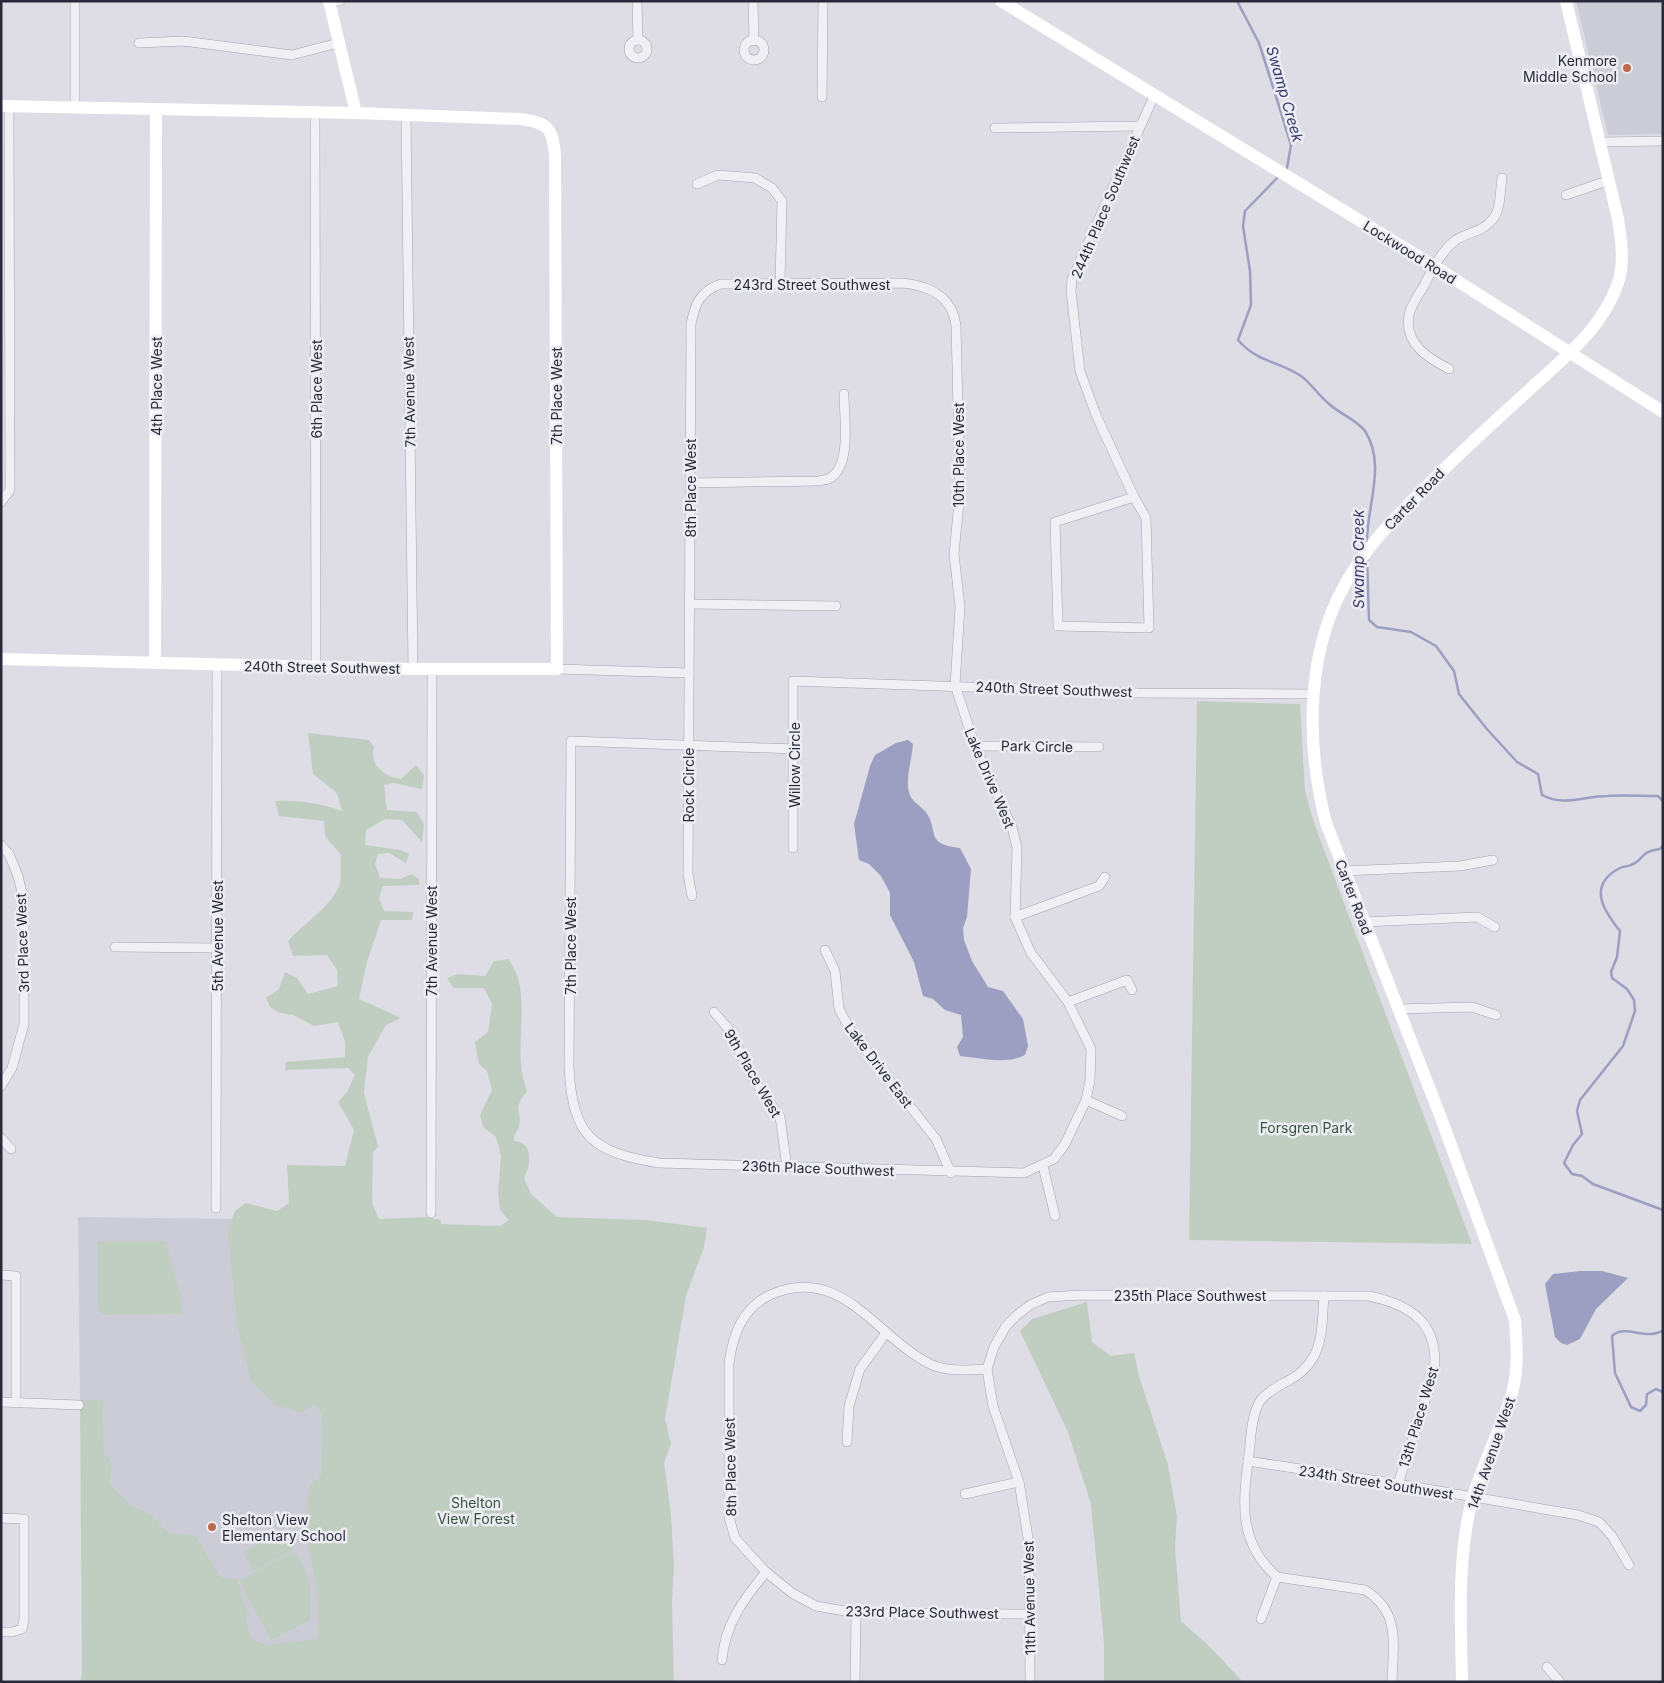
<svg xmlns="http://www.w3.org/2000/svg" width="1664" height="1683" font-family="Inter,sans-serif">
<rect width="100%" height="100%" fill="#dedde5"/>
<!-- built -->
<g fill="#ccccd6">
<polygon points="1576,1 1663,1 1663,134 1608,135"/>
<polygon points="78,1217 325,1220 318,1659 106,1654 103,1401 80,1400"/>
</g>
<!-- green -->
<g fill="#c0cec2">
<polygon points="1197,701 1300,704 1305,791 1314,823 1472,1244 1189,1240"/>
<path d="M308 733 369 740 374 747C369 766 385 777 401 779L416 765 424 775 422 789 393 783 384 785 387 810 417 812 424 825 422 842 402 820 385 819 366 830 365 845 401 850 409 854 406 863 389 853 378 854 375 864 380 878 401 879 411 874 419 879V885L383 886 379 898 384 911 413 912 412 920H381L367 962 359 999 401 1018 386 1025 368 1057 364 1093 378 1146 373 1153 372 1203 379 1219 426 1217 441 1220V1224L500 1226 509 1220 500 1210 498 1192 501 1156 496 1137 483 1127 480 1115 492 1090 487 1071 479 1064 475 1042 488 1032 492 1004 484 988H454L447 978 458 974 485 976 494 961 508 959C532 988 516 1038 522 1072 523 1079 525 1085 527 1091 511 1111 523 1111 519 1126 518 1132 513 1134 514 1141 534 1142 531 1166 524 1178L531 1194 557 1217 646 1220 707 1228 704 1247 686 1296 665 1419 671 1444 664 1463 671 1514 674 1567 672 1601 674 1682H80L82 1674 80 1400H103L104 1453 112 1463 109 1484 130 1504 151 1515 170 1533 194 1535C205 1549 211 1565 223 1578L237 1579C242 1591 242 1603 248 1613L246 1620 251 1638 264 1645 318 1639 317 1588 308 1547 306 1513 310 1486 321 1475 322 1413 315 1404 302 1413 275 1405 251 1381 237 1325 228 1230 235 1211 246 1203 277 1211 289 1203 287 1165 345 1166 354 1130 338 1102 347 1092 355 1075 348 1068 285 1070 286 1062 345 1057V1042L338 1022 314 1026 293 1015 280 1013 270 1007 266 998 279 989 285 972 297 978 308 994 338 986 337 970 327 955 293 956 288 941C302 925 336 902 340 883 342 874 340 863 341 855L325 836 324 821 279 816 275 801C297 800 321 803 342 811L337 793 313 774Z"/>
<polygon points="98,1241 165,1241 181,1296 182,1314 104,1315 98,1310"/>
<polygon points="1087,1302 1092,1342 1111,1356 1134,1353 1139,1376 1168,1465 1177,1516 1175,1547 1181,1621 1210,1647 1243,1682 1104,1681 1104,1644 1091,1504 1068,1432 1020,1331 1032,1319"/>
<polygon points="284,1531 293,1547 292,1551 253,1571 243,1552"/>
<polygon points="292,1553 297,1554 310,1581 310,1620 271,1640 239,1580"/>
</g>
<!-- water -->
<g fill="#9c9fc2">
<path d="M908 740 913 744C912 758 907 773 908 786 909 800 916 802 924 810 941 829 922 844 960 848L971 869 967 917 963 928 964 940 972 961 988 987 1003 991 1023 1019 1028 1046 1025 1055C1005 1065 982 1058 960 1056L957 1047 963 1037 961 1015 945 1010 933 999 923 996 914 962 890 915V893L881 876 869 864 859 860 854 824 870 766 875 755 896 743Z"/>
<polygon points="1580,1271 1602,1271 1628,1278 1596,1309 1580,1339 1567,1345 1561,1343 1555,1337 1545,1284 1553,1274"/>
</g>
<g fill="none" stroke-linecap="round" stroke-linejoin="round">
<!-- stream -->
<g stroke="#9c9fc2" stroke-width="2.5">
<polyline points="1237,1 1259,43 1279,106 1291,145 1287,168 1285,171"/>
<path d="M1279 176 1245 211 1243 226 1250 271 1251 305 1238 340C1258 363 1279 361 1301 376 1311 383 1318 395 1328 403 1338 413 1357 420 1365 431 1387 465 1366 507 1367 544"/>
<path d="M1367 559 1369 620 1377 627 1411 632 1436 646 1454 671 1459 694 1486 728 1517 762 1538 774 1542 795C1564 807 1585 796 1607 796 1624 795 1641 796 1658 796L1663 801"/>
<path d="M1663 845 1660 849C1638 852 1644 861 1631 865 1627 867 1623 866 1620 868 1587 885 1603 910 1620 931L1617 957 1611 972 1612 978 1627 989 1634 1000 1635 1011 1623 1046 1580 1100 1577 1111 1582 1134 1573 1145 1564 1163 1572 1174 1582 1176 1593 1184 1663 1210"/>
<path d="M1663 1331C1659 1332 1655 1334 1651 1334 1638 1335 1622 1326 1612 1336L1615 1373 1631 1407 1640 1411 1646 1405 1647 1394 1656 1389 1663 1392"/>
</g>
<!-- street casing -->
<g stroke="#a4a3ae" stroke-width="10">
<g id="street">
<polyline points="75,1 75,107"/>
<polyline points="637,1 638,40"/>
<polyline points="753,1 754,41"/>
<polyline points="329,2 340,1"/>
<circle cx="638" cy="49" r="9"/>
<circle cx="754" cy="50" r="10"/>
<polyline points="139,43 183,41 292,55 338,43"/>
<polyline points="822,97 823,1"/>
<polyline points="315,112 316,667"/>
<polyline points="406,115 413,669"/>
<polyline points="995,128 1140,126"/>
<polyline points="1601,142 1663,141"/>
<polyline points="697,184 718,175 755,178 772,188 782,201 780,283"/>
<polyline points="1566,195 1610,180"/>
<path d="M1449 369C1428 358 1404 344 1409 315 1411 304 1420 293 1425 284 1432 269 1442 250 1456 240 1468 232 1483 232 1493 219 1501 209 1500 191 1502 178"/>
<path d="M690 483 818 481C822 480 827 480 830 478 852 465 844 416 844 394"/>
<polyline points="1134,497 1096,415 1080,371 1071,291 1072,279 1155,94"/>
<polygon points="1134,497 1146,518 1149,628 1058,626 1055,522"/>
<polyline points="1,502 10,490 9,106"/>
<polyline points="691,604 836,606"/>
<polyline points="557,669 689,673"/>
<polyline points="975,746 1099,747"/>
<polyline points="1,845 9,854 18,876 24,901 24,1024 12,1068 1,1086"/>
<polyline points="793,848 793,681 1138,693 1314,694"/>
<polyline points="1343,871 1460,866 1493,860"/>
<path d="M692 896 688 874 691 324C695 304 700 291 721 284L903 283C930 286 952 296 956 325L960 492 954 554 960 607 955 685 975 746 1012 827 1017 848 1015 917 1031 953 1068 1002 1091 1049 1090 1081 1086 1100 1065 1144 1054 1159 1024 1173 659 1163C592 1152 573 1137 569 1068L571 741 794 749"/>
<polyline points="1015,917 1099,886 1105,877"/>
<polyline points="1363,922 1477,917 1495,927"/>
<polyline points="115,947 217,948"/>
<polyline points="825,950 835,971 839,1009 852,1033 936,1139 951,1173"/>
<polyline points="1068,1002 1127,980 1132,990"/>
<polyline points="1398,1009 1472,1007 1496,1015"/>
<polyline points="714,1012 731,1032 750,1074 780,1117 787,1167"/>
<polyline points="1086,1100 1122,1116"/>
<polyline points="1,1138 11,1149"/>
<polyline points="1043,1166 1055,1216"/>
<polyline points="216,1208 217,665"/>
<polyline points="431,1213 432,669"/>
<polyline points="1,1275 16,1276 16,1403"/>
<path d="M987 1369C969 1370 946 1372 930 1364 876 1337 841 1263 770 1295 742 1308 733 1335 729 1363V1517L735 1538 766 1572 792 1593 816 1606 856 1613 1030 1614"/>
<polyline points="1,1402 79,1405"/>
<polyline points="847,1442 849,1406 860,1369 886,1333"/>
<polyline points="1248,1461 1398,1484 1578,1515 1599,1522 1612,1536 1629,1565"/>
<polyline points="965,1494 1019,1482"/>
<polyline points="1,1518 24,1519 24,1620 22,1629 12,1632 1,1632"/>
<path d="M1277 1577C1237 1542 1243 1501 1249 1454 1251 1438 1251 1419 1258 1405 1261 1396 1275 1388 1284 1383 1324 1363 1321 1336 1324 1296"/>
<path d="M1277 1577 1365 1590C1401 1612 1393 1645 1392 1682"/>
<polyline points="1261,1619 1277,1577"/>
<path d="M722 1660C725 1624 743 1600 766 1572"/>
<polyline points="1547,1667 1560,1682"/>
<polyline points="855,1682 856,1613"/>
<path d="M1030 1682 1029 1544 1019 1482 993 1406 987 1369 994 1347 1006 1326 1016 1316 1030 1305 1048 1297 1082 1295 1369 1296C1412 1305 1440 1324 1434 1373L1398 1484"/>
</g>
</g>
<!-- street -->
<use href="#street" stroke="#f0f0f4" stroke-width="9"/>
<!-- secondary -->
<g stroke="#fff" stroke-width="12">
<polyline points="329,1 356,113"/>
<polyline points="1001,1 1434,266 1663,412"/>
<path d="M1 106 356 113 520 119C548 122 553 129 555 156L557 669H413L1 659"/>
<polyline points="155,663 156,109"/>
<path d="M1462 1682C1461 1622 1457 1558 1472 1500 1482 1465 1499 1433 1510 1400 1519 1374 1517 1347 1515 1320L1441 1118 1326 823C1305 741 1305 644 1353 571 1370 544 1392 521 1414 499 1450 462 1488 427 1527 392 1562 359 1602 330 1618 283 1625 263 1621 239 1618 219L1566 1"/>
</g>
</g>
<!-- markers -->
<g fill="#bd6b4f" stroke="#ecedf3" stroke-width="2">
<circle cx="1627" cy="68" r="5"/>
<circle cx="212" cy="1527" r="5"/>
</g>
<g text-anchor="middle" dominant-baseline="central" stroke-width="5" stroke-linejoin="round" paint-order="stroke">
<!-- poi labels -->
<g font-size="14" fill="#29293a" stroke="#ecedf3" text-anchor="end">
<text x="1617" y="60">Kenmore<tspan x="1617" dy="16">Middle School</tspan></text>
<text x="222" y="1519" text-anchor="start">Shelton View<tspan x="222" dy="16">Elementary School</tspan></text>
</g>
<!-- street labels -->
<g font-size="14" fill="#29293a" stroke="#ecedf3">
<text transform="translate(1105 207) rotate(-67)">244th Place Southwest</text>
<text transform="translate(1410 252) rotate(32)">Lockwood Road</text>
<text x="812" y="284">243rd Street Southwest</text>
<text transform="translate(156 386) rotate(-90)">4th Place West</text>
<text transform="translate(316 389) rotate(-90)">6th Place West</text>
<text transform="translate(409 392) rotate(-91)">7th Avenue West</text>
<text transform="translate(556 396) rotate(-90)">7th Place West</text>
<text transform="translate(958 455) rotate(-90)">10th Place West</text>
<text transform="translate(690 488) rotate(-90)">8th Place West</text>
<text transform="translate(1414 499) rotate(-46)">Carter Road</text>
<text transform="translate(322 667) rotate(1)">240th Street Southwest</text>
<text transform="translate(1054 689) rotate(2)">240th Street Southwest</text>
<text transform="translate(1037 746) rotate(1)">Park Circle</text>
<text transform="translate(794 765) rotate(-90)">Willow Circle</text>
<text transform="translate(990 778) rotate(67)">Lake Drive West</text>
<text transform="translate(688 785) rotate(-90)">Rock Circle</text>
<text transform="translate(1354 897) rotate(69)">Carter Road</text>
<text transform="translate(217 936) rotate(-90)">5th Avenue West</text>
<text transform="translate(431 941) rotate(-90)">7th Avenue West</text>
<text transform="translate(22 943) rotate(-92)">3rd Place West</text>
<text transform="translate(570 946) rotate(-90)">7th Place West</text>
<text transform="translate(879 1065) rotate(53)">Lake Drive East</text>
<text transform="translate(753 1073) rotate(60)">9th Place West</text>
<text transform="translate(818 1168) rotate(2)">236th Place Southwest</text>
<text x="1190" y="1295">235th Place Southwest</text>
<text transform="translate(1418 1417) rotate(-73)">13th Place West</text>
<text transform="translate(1491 1453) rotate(-71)">14th Avenue West</text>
<text transform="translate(730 1467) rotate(-91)">8th Place West</text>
<text transform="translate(1376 1482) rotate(9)">234th Street Southwest</text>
<text transform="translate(1029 1598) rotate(-91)">11th Avenue West</text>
<text transform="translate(922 1612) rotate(1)">233rd Place Southwest</text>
</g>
<!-- park labels -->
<g font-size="14" fill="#38543e" stroke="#ecedf3">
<text x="1306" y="1127">Forsgren Park</text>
<text x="476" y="1502">Shelton<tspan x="476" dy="16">View Forest</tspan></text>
</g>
<!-- water labels -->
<g font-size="15" font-style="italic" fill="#383a69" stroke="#ecedf3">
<text transform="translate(1285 94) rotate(74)">Swamp Creek</text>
<text transform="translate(1358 559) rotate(-90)">Swamp Creek</text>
</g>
</g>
<!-- border -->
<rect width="1664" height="1683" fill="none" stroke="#29293a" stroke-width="5"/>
</svg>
